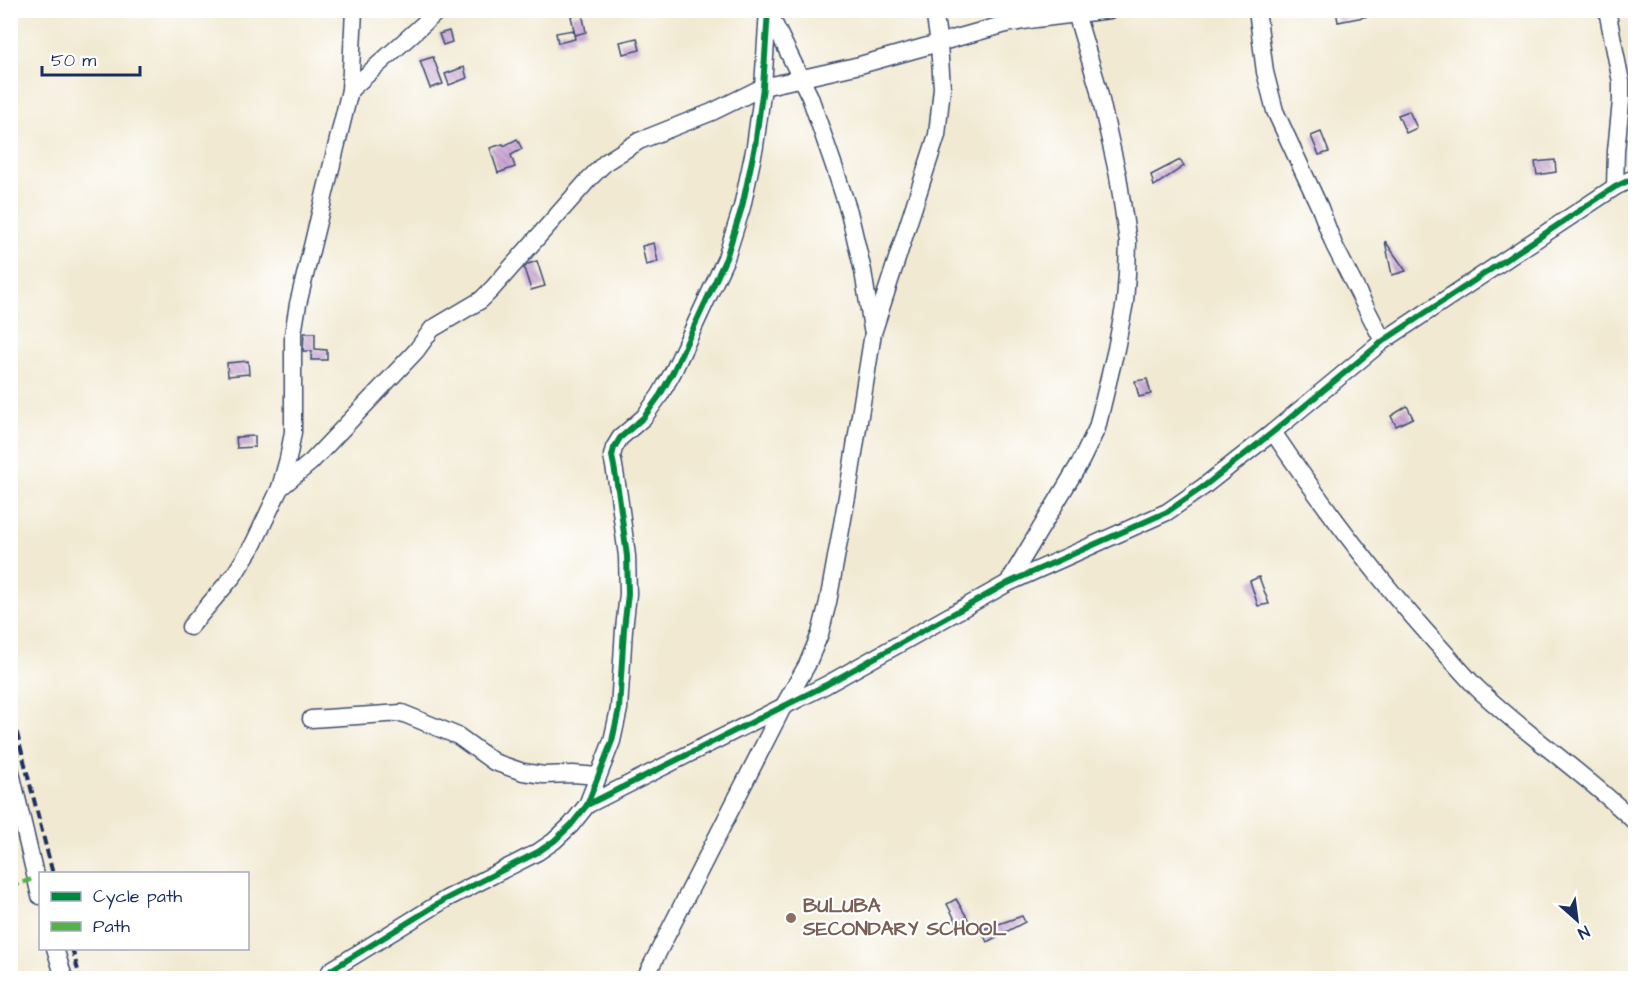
<svg xmlns="http://www.w3.org/2000/svg" width="1646" height="989" font-family="'Architects Daughter',sans-serif">
<defs>
<pattern id="building-back-hatch" width="6" height="6" patternUnits="userSpaceOnUse" patternTransform="scale(1.5)"><rect width="6" height="6" fill="#cdaad5"/><path d="M-1 5l2 2M0 0l6 6M5-1l2 2" fill="none" stroke="#a68bb0"/></pattern>
</defs>
<rect width="100%" height="100%" fill="#fff"/>
<filter id="ink" filterUnits="userSpaceOnUse"><feTurbulence type="fractalNoise" baseFrequency=".0167" numOctaves="2"/><feDisplacementMap in="SourceGraphic" scale="12" xChannelSelector="R" yChannelSelector="G"/><feConvolveMatrix kernelMatrix="1 2 1 2 8 2 1 2 1" color-interpolation-filters="sRGB"/></filter>
<filter id="wash" filterUnits="userSpaceOnUse"><feTurbulence type="fractalNoise" baseFrequency=".008" numOctaves="4" result="noise"/><feDisplacementMap in="SourceGraphic" scale="24" xChannelSelector="R" yChannelSelector="G"/><feGaussianBlur stdDeviation="1.35" result="paint"/><feColorMatrix in="noise" values="0 0 0 0 0 0 0 0 0 0 0 0 0 0 0 0 0 1.4 0 .05"/><feComposite in="paint" operator="in"/></filter>
<g filter="url(#wash)">
<rect width="100%" height="100%" fill="#f1e9d1"/>
<g id="blocks">
<!-- building -->
<g fill="url(#building-back-hatch)">
<polygon points="1336,10 1368,10 1369,16 1338,22"/>
<polygon points="582,13 586,32 575,35 571,16"/>
<polygon points="573,30 575,39 558,43 556,33"/>
<polygon points="449,31 452,42 443,45 439,34"/>
<polygon points="637,38 640,50 623,54 620,42"/>
<polygon points="433,57 443,84 430,88 420,61"/>
<polygon points="464,67 467,78 449,85 445,74"/>
<polygon points="1409,111 1417,128 1406,133 1398,115"/>
<polygon points="1321,132 1329,152 1319,155 1311,136"/>
<polygon points="517,139 522,149 511,155 515,167 498,173 490,148 503,144 504,146"/>
<polygon points="1180,160 1184,166 1154,186 1151,175"/>
<polygon points="1555,160 1556,172 1537,175 1535,162"/>
<polygon points="1385,241 1406,271 1392,275"/>
<polygon points="654,243 658,262 646,265 642,246"/>
<polygon points="537,261 545,286 531,290 524,268 528,264"/>
<polygon points="304,333 315,333 315,349 327,350 327,360 311,360 312,351 303,351"/>
<polygon points="248,361 249,374 228,376 227,363"/>
<polygon points="1147,379 1151,394 1139,397 1135,381"/>
<polygon points="1407,406 1413,418 1396,426 1391,416"/>
<polygon points="255,436 255,447 237,448 236,437"/>
<polygon points="1259,577 1269,604 1258,606 1250,581"/>
<polygon points="956,899 968,919 958,925 947,904"/>
<polygon points="1022,916 1025,922 987,942 981,930"/>
</g>
</g>
</g>
<g filter="url(#ink)">
<use href="#blocks" fill-opacity="0" stroke="#3b4b6f" stroke-width="1.5"/>
<g fill="none" stroke-linecap="round" stroke-linejoin="round">
<!-- minor casing -->
<g stroke="#3b4b6f" stroke-width="19">
<g id="minor">
<polyline points="1257,10 1265,72 1275,111 1320,208 1334,245 1383,341"/>
<polyline points="1607,10 1621,82 1621,101 1616,151 1615,187"/>
<polyline points="769,13 810,97 835,169 849,212 863,271 872,329"/>
<polyline points="350,90 439,10"/>
<path d="M1273 432C1323 506 1377 578 1437 644 1450 658 1463 674 1477 688 1527 736 1586 774 1636 823"/>
<polyline points="280,488 311,462 416,351 432,329 481,300 492,289 589,179 606,162 639,141 712,112 763,87 860,65 1006,24 1036,19 1110,10"/>
<polyline points="1008,583 1081,461 1097,428 1116,349 1125,302 1127,274 1128,242 1118,176 1098,87 1075,10"/>
<polyline points="190,627 234,575 253,545 280,488 288,459 293,432 293,334 298,304 350,90 354,10"/>
<polyline points="311,719 402,713 458,736 494,762 523,772 544,775 573,774 598,776"/>
<polyline points="10,768 40,896"/>
<polyline points="587,805 826,685 1008,583 1167,512 1203,487 1273,432 1383,341 1615,187 1636,177"/>
<polyline points="55,948 64,978"/>
<polyline points="326,978 331,970 446,899 538,852 554,841 571,825 587,805 612,741 619,709 624,629 628,594 627,556 619,496 614,466 612,456 614,448 620,438 644,417 660,395 673,372 726,258 742,207 755,146 763,87 768,10"/>
<polyline points="645,978 783,707 807,665 820,634 828,602 848,491 873,333 937,135 942,88 939,44 934,10"/>
</g>
</g>
<!-- minor -->
<use href="#minor" stroke="#fff" stroke-width="16"/>
<!-- rail -->
<g stroke="#1b2f5e" stroke-width="4" stroke-dasharray="9 4.5" stroke-linecap="butt">
<polyline points="10,706 53,874"/>
<polyline points="72,948 80,978"/>
</g>
<!-- quiet -->
<polyline stroke="#55b248" stroke-width="4.5" stroke-dasharray="9 4.5" stroke-linecap="butt" points="10,887 35,878"/>
<!-- cycleway casing -->
<g stroke="#fff" stroke-width="10">
<g id="cycleway">
<polyline points="587,805 826,685 1008,583 1167,512 1203,487 1273,432 1383,341 1615,187 1636,177"/>
<polyline points="326,978 331,970 446,899 538,852 554,841 571,825 587,805 612,741 619,709 624,629 628,594 627,556 619,496 614,466 612,456 614,448 620,438 644,417 660,395 673,372 726,258 742,207 755,146 763,87 768,10"/>
</g>
</g>
<!-- cycleway -->
<use href="#cycleway" stroke="#00873e" stroke-width="6"/>
</g>
</g>
<!-- markers -->
<circle fill="#8d6e63" stroke="#fff" stroke-width="2" cx="791" cy="918" r="6"/>
<g text-anchor="middle" dominant-baseline="central" stroke-width="4.5" stroke-linejoin="round" paint-order="stroke">
<!-- education labels -->
<g font-size="20" font-weight="bold" fill="#785e54" stroke="#fff" text-anchor="start">
<text x="803" y="906">BULUBA<tspan x="803" dy="23">SECONDARY SCHOOL</tspan></text>
</g>
</g>
<!-- margin -->
<rect width="1646" height="989" fill="none" stroke="#fff" stroke-width="36"/>
<!-- legend -->
<rect x="39" y="872" width="210" height="78" fill="#ffffff" stroke="#a4acbf" stroke-width="1.5"/>
<rect x="51" y="892" width="30" height="9" fill="#00873e" stroke="#a4acbf" stroke-width="1.5"/>
<text x="93" y="902" font-size="18" fill="#1b2f5e">Cycle path</text>
<rect x="51" y="922" width="30" height="9" fill="#55b248" stroke="#a4acbf" stroke-width="1.5"/>
<text x="93" y="932" font-size="18" fill="#1b2f5e">Path</text>
<!-- north arrow -->
<g transform="translate(1577 920) rotate(152)" stroke="#ffffff" stroke-width="4.5" paint-order="stroke">
<path d="M0-4.5L10 22L0 15L-10 22Z" fill="#1b2f5e"/>
<text y="-9" font-size="16" font-weight="bold" text-anchor="middle" fill="#1b2f5e">N</text>
</g>
<!-- scale -->
<path d="M42 66v9h98v-9" fill="none" stroke="#1b2f5e" stroke-width="3"/>
<text x="51" y="66" font-size="18" fill="#1b2f5e" stroke="#ffffff" stroke-width="4.5" paint-order="stroke">50 m</text>
</svg>
